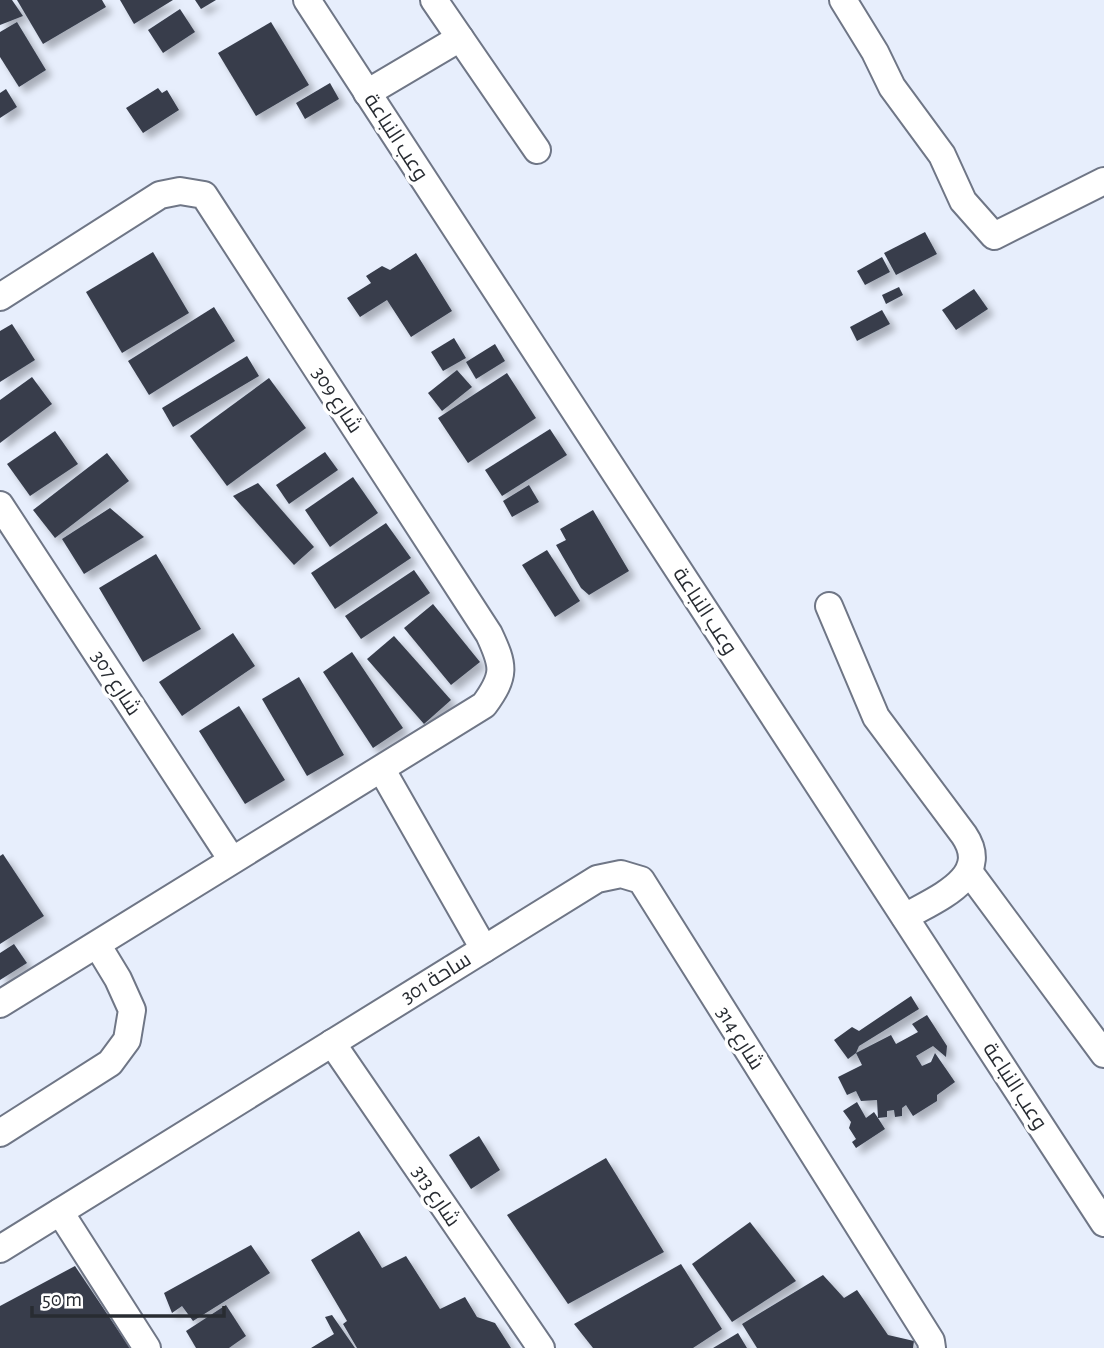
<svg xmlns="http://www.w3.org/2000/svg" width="1104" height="1348" font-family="'Alegreya Sans',Cairo,sans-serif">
<defs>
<filter id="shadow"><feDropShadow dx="6" dy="6" stdDeviation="3.5" flood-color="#0004"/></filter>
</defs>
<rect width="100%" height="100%" fill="#e7eefc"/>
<!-- building -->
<g fill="#373d4c" filter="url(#shadow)">
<polygon points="0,0 12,0 23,16 0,25"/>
<polygon points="17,0 102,0 106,7 43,44"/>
<polygon points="120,0 173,0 134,24"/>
<polygon points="195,0 216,0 201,9"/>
<polygon points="180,9 195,32 163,53 148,30"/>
<polygon points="17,22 46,70 19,87 0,57 0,32"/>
<polygon points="271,22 309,85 256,116 218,53"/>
<polygon points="330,83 339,99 305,119 296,103"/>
<polygon points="158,88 162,93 167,90 179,110 143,133 126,108"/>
<polygon points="6,89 17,107 0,118 0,93"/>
<polygon points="925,232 937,254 896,275 884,253"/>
<polygon points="153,252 189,313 122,353 86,292"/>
<polygon points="416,253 452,311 411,337 387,300 360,317 347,298 371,283 366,276 382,266 390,270"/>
<polygon points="882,257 890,272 865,285 857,271"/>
<polygon points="899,287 903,295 886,304 882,295"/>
<polygon points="974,289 988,309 956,330 942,310"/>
<polygon points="214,307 235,341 149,395 128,361"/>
<polygon points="882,310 890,324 857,341 850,327"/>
<polygon points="12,324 35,360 0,382 0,331"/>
<polygon points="454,338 466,358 443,371 431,352"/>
<polygon points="495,344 505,361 476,379 466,362"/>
<polygon points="247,356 259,376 173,427 162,408"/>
<polygon points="457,370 472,387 442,411 428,393"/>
<polygon points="507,373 536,418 468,463 438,418"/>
<polygon points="32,377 52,404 0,443 0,400"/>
<polygon points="269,378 306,428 227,486 190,436"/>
<polygon points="550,429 567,455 502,496 485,470"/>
<polygon points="55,431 78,464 30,496 7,464"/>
<polygon points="325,452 338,470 289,504 276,485"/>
<polygon points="107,453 129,481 55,538 33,510"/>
<polygon points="353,477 378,513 330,547 305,510"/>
<polygon points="258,483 314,547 294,565 233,496"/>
<polygon points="529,485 539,502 512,517 503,501"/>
<polygon points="110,508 144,537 84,574 62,539"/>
<polygon points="593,510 629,571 589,595 581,588 556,545 566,540 560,529"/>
<polygon points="386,523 411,558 335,609 311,573"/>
<polygon points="547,550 580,601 555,617 522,565"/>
<polygon points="156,554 201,629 143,662 99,588"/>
<polygon points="414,570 430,593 361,639 345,616"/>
<polygon points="433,604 480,662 451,685 404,628"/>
<polygon points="233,633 255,666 182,716 159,682"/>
<polygon points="394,636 451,700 424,724 367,659"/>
<polygon points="352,652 403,728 373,748 323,672"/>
<polygon points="299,677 344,755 307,776 262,699"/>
<polygon points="239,706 285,780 245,804 199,731"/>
<polygon points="3,854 44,916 0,944 0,856"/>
<polygon points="14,944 27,963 0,980 0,953"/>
<polygon points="911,996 919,1009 859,1046 856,1053 891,1035 896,1044 918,1032 912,1024 927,1015 947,1046 946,1057 933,1046 916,1056 922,1066 931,1062 935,1053 955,1082 937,1095 937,1101 913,1116 906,1105 902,1108 902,1116 895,1117 894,1110 887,1111 887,1117 878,1118 885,1129 856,1148 852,1142 856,1139 849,1128 851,1122 843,1111 857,1102 866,1118 874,1112 878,1118 877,1100 861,1101 856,1091 847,1095 838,1077 862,1065 856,1053 848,1059 834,1040 852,1027 859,1031"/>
<polygon points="479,1136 500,1170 471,1189 449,1155"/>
<polygon points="606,1158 664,1252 568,1304 507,1215"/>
<polygon points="750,1222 796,1281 732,1322 692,1264"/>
<polygon points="359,1231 382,1268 406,1256 440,1309 465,1297 477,1317 495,1323 511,1348 357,1348 343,1324 347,1321 311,1260"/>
<polygon points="251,1245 270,1273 193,1321 182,1306 172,1313 164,1293"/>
<polygon points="681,1264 722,1329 693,1348 593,1348 574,1324"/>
<polygon points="75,1266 130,1348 0,1348 0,1306"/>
<polygon points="823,1275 844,1298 857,1290 888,1335 914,1341 913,1348 757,1348 742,1324"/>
<polygon points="226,1305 246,1336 229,1348 196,1348 186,1331"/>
<polygon points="332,1315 355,1348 311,1348 334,1334 325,1317"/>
<polygon points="738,1333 747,1348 713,1348"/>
</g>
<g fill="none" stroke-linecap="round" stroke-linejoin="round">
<!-- minor casing -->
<g stroke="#6f7686" stroke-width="30">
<g id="minor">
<polyline points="307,0 1104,1223"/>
<polyline points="434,0 537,150"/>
<polyline points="843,0 875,52 892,87 942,155 963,201 994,236 1104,181"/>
<polyline points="367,93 460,38"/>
<path d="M0 297 160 195 180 191 204 195 489 634C504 666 506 675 484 705L0 1004"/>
<polyline points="0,505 232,860"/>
<path d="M829 606 876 717 964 835C993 878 935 899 905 917"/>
<polyline points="382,770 484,949"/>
<polyline points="970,873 1104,1054"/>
<polyline points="332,1043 541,1348"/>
<polyline points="0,1133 110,1063 127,1040 132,1010 118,979 98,946"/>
<polyline points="60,1212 147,1348"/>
<polyline points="0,1249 597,879 621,874 641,880 931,1341 932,1348"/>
</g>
</g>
<!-- minor -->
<use href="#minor" stroke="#fff" stroke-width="26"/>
</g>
<g text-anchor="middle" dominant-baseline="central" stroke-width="7" stroke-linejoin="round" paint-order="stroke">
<!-- street labels -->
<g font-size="21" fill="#282c32" stroke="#fff">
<text transform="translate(396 137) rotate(57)">وعب النباعة</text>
<text transform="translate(337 400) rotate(57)">شارع 309</text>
<text transform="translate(705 611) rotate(57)">وعب النباعة</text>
<text transform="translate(116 683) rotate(57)">شارع 307</text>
<text transform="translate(436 978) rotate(-32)">ساحة 301</text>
<text transform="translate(740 1038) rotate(58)">شارع 314</text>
<text transform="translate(1015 1086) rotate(57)">وعب النباعة</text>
<text transform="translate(436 1196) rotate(56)">شارع 313</text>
</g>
</g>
<!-- scale -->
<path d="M32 1306v10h192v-10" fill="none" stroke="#282c32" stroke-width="3.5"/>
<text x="42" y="1306" font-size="21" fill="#282c32" stroke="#ffffff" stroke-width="5" paint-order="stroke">50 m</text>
</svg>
